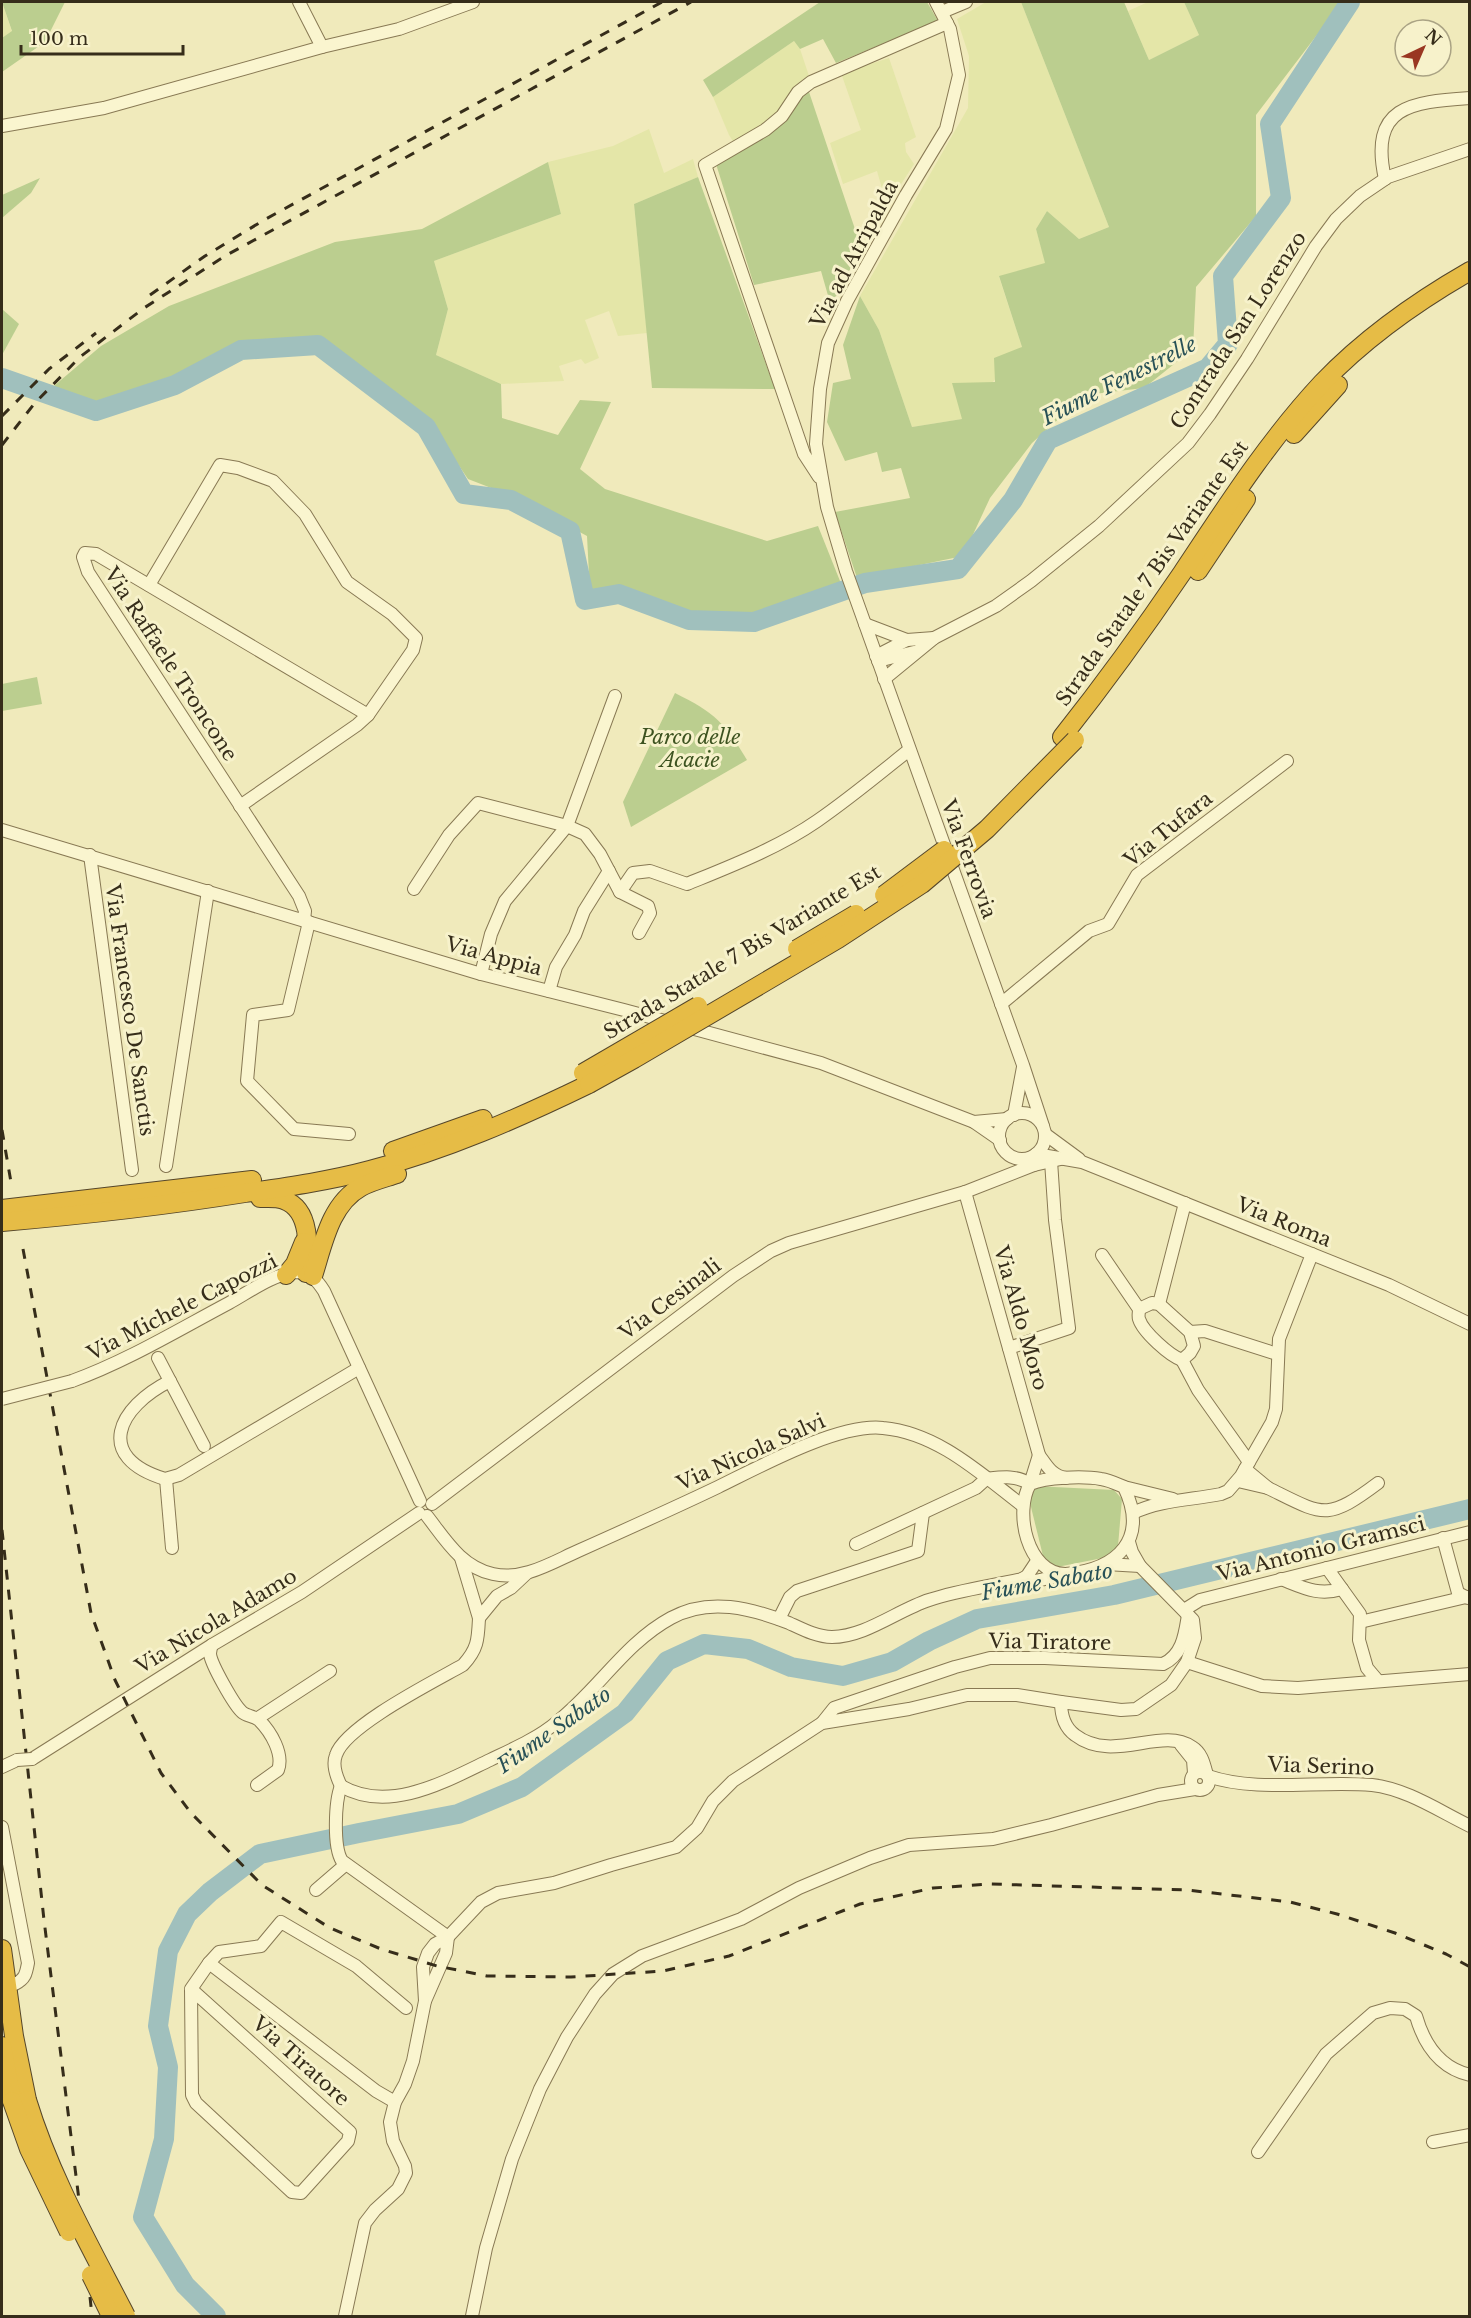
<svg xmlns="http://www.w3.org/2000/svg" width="1471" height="2318" font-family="'Libre Baskerville',serif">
<rect width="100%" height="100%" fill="#f0eabb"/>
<!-- farmland -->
<g fill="#e4e6a8">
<polygon points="2,2 12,32 2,38"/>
<polygon points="986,2 1021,2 1109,227 1079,239 1047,211 1036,229 1046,264 999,277 1022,347 962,419 912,427 879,330 860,296 968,108 969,56 957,19"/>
<polygon points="1148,2 1184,2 1199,35 1149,60 1128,11"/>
<polygon points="794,41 800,49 811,82 782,116 736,146 729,135 713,97"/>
<polygon points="889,58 916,137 905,143 906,152 914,164 887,206 877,171 843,184 830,143 861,130 841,73"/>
<polygon points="649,129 664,173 693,159 698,177 634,204 647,333 618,336 609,311 585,320 599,358 585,364 581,359 559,366 564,381 501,384 436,355 448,309 434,261 561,214 548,162 613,146"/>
</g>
<!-- green -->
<g fill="#bbce8f">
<polygon points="2,2 65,2 45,42 2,72 2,38 12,31"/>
<polygon points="820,2 927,2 938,21 836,63 823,39 800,49 794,41 713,97 703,80"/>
<polygon points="1021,2 1124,2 1149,60 1199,35 1184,2 1342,2 1256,115 1256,216 1196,287 1193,349 1144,388 1085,395 1032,443 990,498 963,556 857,578 835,512 910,498 901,468 882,472 877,452 845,461 827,422 833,383 851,379 843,345 860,296 879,330 912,427 962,419 952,383 995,382 994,358 1022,347 999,276 1045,263 1036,229 1047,211 1079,239 1109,227"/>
<polygon points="808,89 861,247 855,250 849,261 852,266 831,306 821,271 754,285 716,164 787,117"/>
<polygon points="548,162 561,214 434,261 448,309 436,355 501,384 502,418 558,435 580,400 611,402 580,469 605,489 767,541 818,526 842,586 755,616 693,617 621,591 590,594 587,536 517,498 468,479 431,424 321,343 244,347 185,376 97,406 48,391 101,346 169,306 335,242 422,229"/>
<polygon points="698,177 775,389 652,388 634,204"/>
<polygon points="40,178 31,193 2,218 2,195"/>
<polygon points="2,309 19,324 2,355"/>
<polygon points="37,677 42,704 2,711 2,684"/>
<path d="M675 693C715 713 724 722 747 760L631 827 623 802Z"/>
<polygon points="1034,1486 1114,1490 1122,1499 1118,1546 1113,1556 1052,1568 1044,1560 1030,1503 1029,1494"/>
</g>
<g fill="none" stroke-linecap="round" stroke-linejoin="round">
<!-- river -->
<g stroke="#a0c0bd" stroke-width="20">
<polyline points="2,378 96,411 175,385 241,350 318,345 426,427 464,494 511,500 570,531 585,600 619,594 689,620 754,622 865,583 958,569 1013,500 1048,440 1208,368 1228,344 1223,276 1281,198 1270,124 1350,2"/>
<polyline points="216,2316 185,2285 143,2217 164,2139 168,2067 158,2026 168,1951 187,1914 210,1892 260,1854 359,1833 458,1814 522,1787 625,1713 667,1661 704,1644 748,1649 791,1667 843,1676 892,1662 929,1641 977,1619 1114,1595 1470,1509"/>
</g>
<!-- minor casing -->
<g stroke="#887954" stroke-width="14">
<g id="minor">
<polyline points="299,2 322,47"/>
<polyline points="936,2 950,29 959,75 946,129 906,195 847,301 828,343 820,389 816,444 827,507 846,571 1023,1065 1043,1126"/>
<polyline points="942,12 966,2"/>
<polyline points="2,126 104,108 322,47 399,29 473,2"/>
<path d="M1385 179C1369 106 1410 102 1470 98"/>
<polyline points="819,477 804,454 705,165 765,130 782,116 798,92 811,82 947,23"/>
<polyline points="149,585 220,465 238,468 273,481 305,514 347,582 392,614 416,638 413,650 368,715 357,725 240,806"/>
<polyline points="865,624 907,640"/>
<polyline points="876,656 907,640 934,638"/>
<polyline points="878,661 914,652"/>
<polyline points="884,679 934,638 996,606 1031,581 1099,526 1188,443 1210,414 1247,359 1316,246 1336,219 1360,196 1388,177 1470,149"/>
<polyline points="2,830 481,974 624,1010 821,1063 974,1122 1000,1140"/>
<polyline points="90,855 132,1170"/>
<polyline points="414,889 449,835 478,803 567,826 585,834 600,854 620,892 648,906 650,913 639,933"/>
<path d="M620 892 633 873 650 871 687 884C731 866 778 848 817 821 849 799 879 774 909 750"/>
<polyline points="304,920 305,911 299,896 88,572 83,557 85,553 96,554 368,715"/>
<polyline points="309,922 288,1010 253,1015 247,1081 294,1129 349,1134"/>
<polyline points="481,974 491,934 505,901 567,826 615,696"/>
<polyline points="549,991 556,967 575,935 584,911 609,871"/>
<polyline points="1001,1004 1089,931 1108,924 1137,875 1287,761"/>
<circle cx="1022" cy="1136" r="23"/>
<polyline points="1014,1115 1023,1067"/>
<polyline points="974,1122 1007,1119"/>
<polyline points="1045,1134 1079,1159"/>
<polyline points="1034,1165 1036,1154 1082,1162 1389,1285 1470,1324"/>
<polyline points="166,1166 208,891"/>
<path d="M965 1192 1039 1455C1047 1466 1052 1476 1066 1478"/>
<path d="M1102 1255 1139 1309C1139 1313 1138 1316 1139 1319 1143 1332 1170 1356 1182 1360"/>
<polyline points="1159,1304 1185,1203"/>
<polyline points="1139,1309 1152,1303 1159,1304 1190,1332 1194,1346 1190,1353 1182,1360"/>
<polyline points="1190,1332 1205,1331 1277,1354"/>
<polyline points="1009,1348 1069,1328 1055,1220 1051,1161"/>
<polyline points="158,1358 204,1446"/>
<polyline points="1182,1360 1198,1390 1249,1462"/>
<path d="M72 1381C127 1361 178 1330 229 1303 249 1292 273 1274 296 1272 310 1272 317 1280 324 1291L420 1501"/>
<path d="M170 1381C118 1407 93 1457 165 1479L179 1475 359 1368"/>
<polyline points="166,1479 172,1548"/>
<path d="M986 1479C1003 1477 1016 1475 1030 1484L1039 1455"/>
<polyline points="1238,1481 1268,1488 1245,1469"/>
<polyline points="1124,1487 1173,1499"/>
<path d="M1268 1488C1323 1515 1326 1522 1378 1483"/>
<polyline points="432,1504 733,1276 771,1251 789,1243 965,1192 1034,1165 1065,1158"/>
<path d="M1133 1513C1160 1500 1191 1500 1221 1494L1228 1491 1241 1476 1272 1422 1276 1409 1279 1339 1312 1254"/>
<path d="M427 1516C445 1539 461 1567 493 1574 523 1581 551 1563 578 1551 625 1530 672 1509 718 1487 759 1467 839 1423 883 1428 938 1433 981 1474 1023 1506"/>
<polyline points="1443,1538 1458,1593 1468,1598"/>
<path d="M1129 1542 1132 1552 1140 1566 1193 1620 1195 1638 1187 1662 1171 1685 1136 1709 1121 1710 1061 1702C1061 1715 1064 1727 1075 1735 1113 1764 1161 1726 1192 1747 1202 1753 1204 1764 1207 1775"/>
<polyline points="856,1544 976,1488 986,1479"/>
<polyline points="461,1558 479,1618 497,1596 511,1588 527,1573"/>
<polyline points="1106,1564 1140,1566"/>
<polyline points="1327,1568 1360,1614 1359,1640 1367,1668 1378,1681"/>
<path d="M1022 1579C1039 1585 1050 1575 1066 1574 1118 1569 1149 1539 1124 1487 1117 1484 1109 1480 1101 1479 1084 1476 1046 1477 1030 1484 1014 1512 1027 1573 1065 1574"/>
<path d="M1281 1579C1304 1588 1318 1596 1342 1589"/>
<polyline points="1184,1610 1200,1600 1470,1532"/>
<polyline points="779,1619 790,1597 797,1591 918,1551 923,1513"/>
<polyline points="1360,1622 1466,1597"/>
<path d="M212 1645C211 1646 210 1653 210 1654 211 1664 234 1705 242 1712 246 1716 254 1716 259 1720 271 1732 284 1754 278 1770L257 1785"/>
<polyline points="1187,1662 1262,1686 1298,1688 1470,1674"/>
<polyline points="258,1718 330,1671"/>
<path d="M822 1723 834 1708 955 1667 990 1658H1045L1163 1664C1183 1655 1185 1633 1188 1615"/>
<polyline points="1181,1745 1193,1760 1194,1773"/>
<polyline points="32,1759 212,1645 302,1592 419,1513"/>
<polyline points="2,1767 17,1760"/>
<circle cx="1200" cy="1781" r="9"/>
<path d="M1208 1776C1257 1793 1320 1780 1372 1785 1407 1789 1439 1811 1470 1826"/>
<path d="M341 1786C389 1814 446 1781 490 1760 513 1749 538 1738 557 1722 598 1690 625 1643 671 1618 709 1597 751 1608 789 1623 802 1629 817 1637 832 1637 865 1637 898 1610 929 1600 959 1590 991 1586 1022 1579L1027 1576 1037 1561"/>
<path d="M341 1786C336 1776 332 1765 336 1755 345 1726 435 1681 463 1665 478 1649 478 1639 479 1618"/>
<path d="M341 1786C335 1801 333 1847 342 1861L448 1937"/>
<path d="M2 1827 28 1963C26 1974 25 1979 15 1984"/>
<polyline points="316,1890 345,1865"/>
<polyline points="191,1989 192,2095 196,2103 292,2192 301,2193 348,2141 350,2132 191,1989 209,1963"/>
<polyline points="425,2001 423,1967 428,1953 435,1944 448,1937 481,1902 498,1893 554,1883 611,1865 676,1847 697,1828 713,1801 733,1781 822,1723 909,1709 967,1695 1017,1695 1061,1702"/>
<polyline points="395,2102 376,2091 209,1963 219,1952 261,1946 281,1922 356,1966 406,2008"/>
<polyline points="1433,2142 1470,2135"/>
<path d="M1258 2152 1326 2054 1373 2013 1390 2008 1405 2009 1416 2016C1424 2044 1440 2068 1470 2075"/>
<polyline points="345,2316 365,2223 375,2210 398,2189 406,2173 405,2166 393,2141 390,2122 395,2102 405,2084 413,2061 425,2001 446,1953 448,1937"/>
<polyline points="472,2316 486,2248 512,2159 540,2089 567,2037 595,1994 613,1974 642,1956 741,1919 799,1888 870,1858 909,1845 993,1839 1051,1825 1158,1795 1195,1789"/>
</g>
</g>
<!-- highway casing -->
<g stroke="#55462a" stroke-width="20">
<g id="highway">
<polyline points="1294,434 1338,385"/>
<polyline points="1198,571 1246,499"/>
<path d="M1062 737C1104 684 1144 629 1182 573 1226 507 1268 441 1322 383 1365 338 1416 302 1470 271"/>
<polyline points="393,1151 483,1119"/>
<path d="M260 1198C268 1198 277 1197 284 1200 312 1210 308 1250 306 1273"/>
<polyline points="2,1209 252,1180"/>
<path d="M2 1222C83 1215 164 1206 245 1193 286 1187 329 1181 370 1170 446 1150 519 1118 589 1084"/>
<polyline points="286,1275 295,1264 304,1242"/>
<path d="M313 1276C323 1245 330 1204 361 1187 372 1181 385 1178 397 1174"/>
<polyline points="2,1949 14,2036 27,2100"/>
<polyline points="2,2046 12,2101"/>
</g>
</g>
<!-- minor -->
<use href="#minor" stroke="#faf5cf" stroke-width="12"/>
<!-- highway -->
<use href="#highway" stroke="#e6bc46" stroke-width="18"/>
<!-- rail -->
<g stroke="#362d1a" stroke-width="3" stroke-dasharray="10 10" stroke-linecap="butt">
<polyline points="150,295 205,256 264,220 662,2"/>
<polyline points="2,416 49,369 96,333"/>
<polyline points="2,445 34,404 80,357 144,308 225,256 691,2"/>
<polyline points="2,1130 12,1188"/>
<polyline points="23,1249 91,1613 115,1680 161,1773 191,1813 262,1885 330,1928 381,1949 437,1966 487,1976 571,1977 663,1971 729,1956 860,1904 933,1888 990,1884 1187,1890 1290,1902 1337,1914 1395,1933 1446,1954 1470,1967"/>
<polyline points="2,1530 44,1920 79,2200"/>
<polyline points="90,2297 92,2316"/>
</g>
<!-- minor-bridge casing -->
<g stroke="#887954" stroke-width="14" stroke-linecap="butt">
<g id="minor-bridge">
<polyline points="2,1399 72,1381"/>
<polyline points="17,1760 32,1759"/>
</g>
</g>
<!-- highway-bridge casing -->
<g stroke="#55462a" stroke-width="20" stroke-linecap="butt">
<g id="highway-bridge">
<polyline points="884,895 944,850"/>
<polyline points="797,949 856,914"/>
<polyline points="583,1073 698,1006"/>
<polyline points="589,1084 634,1059 838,939 922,884 987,829 1075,740"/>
<path d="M27 2100C50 2176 90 2246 126 2316"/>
<polyline points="12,2101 29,2149 69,2232"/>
<polyline points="91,2275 111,2316"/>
</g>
</g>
<!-- minor-bridge -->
<use href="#minor-bridge" stroke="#faf5cf" stroke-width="12"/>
<!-- highway-bridge -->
<use href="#highway-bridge" stroke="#e6bc46" stroke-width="18"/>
</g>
<g text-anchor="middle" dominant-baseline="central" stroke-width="6" stroke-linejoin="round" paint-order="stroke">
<!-- street labels -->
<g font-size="20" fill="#362d1a" stroke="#f7f2cb">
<text transform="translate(854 254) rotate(-62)">Via ad Atripalda</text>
<text transform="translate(1238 330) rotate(-57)">Contrada San Lorenzo</text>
<text transform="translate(1152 573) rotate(-55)">Strada Statale 7 Bis Variante Est</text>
<text transform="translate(171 664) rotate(57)">Via Raffaele Troncone</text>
<text transform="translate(1168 829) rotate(-39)">Via Tufara</text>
<text transform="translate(969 859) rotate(70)">Via Ferrovia</text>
<text transform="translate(742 952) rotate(-31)">Strada Statale 7 Bis Variante Est</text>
<text transform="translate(494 956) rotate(15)">Via Appia</text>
<text transform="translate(130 1010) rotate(82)">Via Francesco De Sanctis</text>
<text transform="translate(1284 1222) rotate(22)">Via Roma</text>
<text transform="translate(670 1299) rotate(-37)">Via Cesinali</text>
<text transform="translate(182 1307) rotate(-27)">Via Michele Capozzi</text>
<text transform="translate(1021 1318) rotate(74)">Via Aldo Moro</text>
<text transform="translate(751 1452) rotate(-24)">Via Nicola Salvi</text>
<text transform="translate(1321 1549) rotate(-14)">Via Antonio Gramsci</text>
<text transform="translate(216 1621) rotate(-31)">Via Nicola Adamo</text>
<text transform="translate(1050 1642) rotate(1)">Via Tiratore</text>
<text transform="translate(1321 1766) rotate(2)">Via Serino</text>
<text transform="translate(301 2061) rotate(42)">Via Tiratore</text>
</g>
<!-- park labels -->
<g font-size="20" font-style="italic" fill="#3d5320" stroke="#f7f2cb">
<text x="690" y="737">Parco delle<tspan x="690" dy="23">Acacie</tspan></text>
</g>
<!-- water labels -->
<g font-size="21" font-style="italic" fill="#285157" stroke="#f7f2cb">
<text transform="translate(1119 381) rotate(-27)">Fiume Fenestrelle</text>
<text transform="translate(1047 1582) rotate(-10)">Fiume Sabato</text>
<text transform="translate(554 1730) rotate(-35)">Fiume Sabato</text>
</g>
</g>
<!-- border -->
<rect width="1471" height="2318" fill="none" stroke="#362d1a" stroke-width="6"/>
<!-- north arrow -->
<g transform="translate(1423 48) rotate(44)"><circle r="28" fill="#f7f2cb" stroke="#aaa384" stroke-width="1.5"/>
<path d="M0-4.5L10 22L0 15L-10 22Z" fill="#9a3722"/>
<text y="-9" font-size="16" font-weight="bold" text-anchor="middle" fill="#362d1a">N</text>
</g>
<!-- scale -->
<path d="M21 45v9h162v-9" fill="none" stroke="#362d1a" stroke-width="3"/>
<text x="30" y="45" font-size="18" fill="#362d1a" stroke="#f7f2cb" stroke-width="4.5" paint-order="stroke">100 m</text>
</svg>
